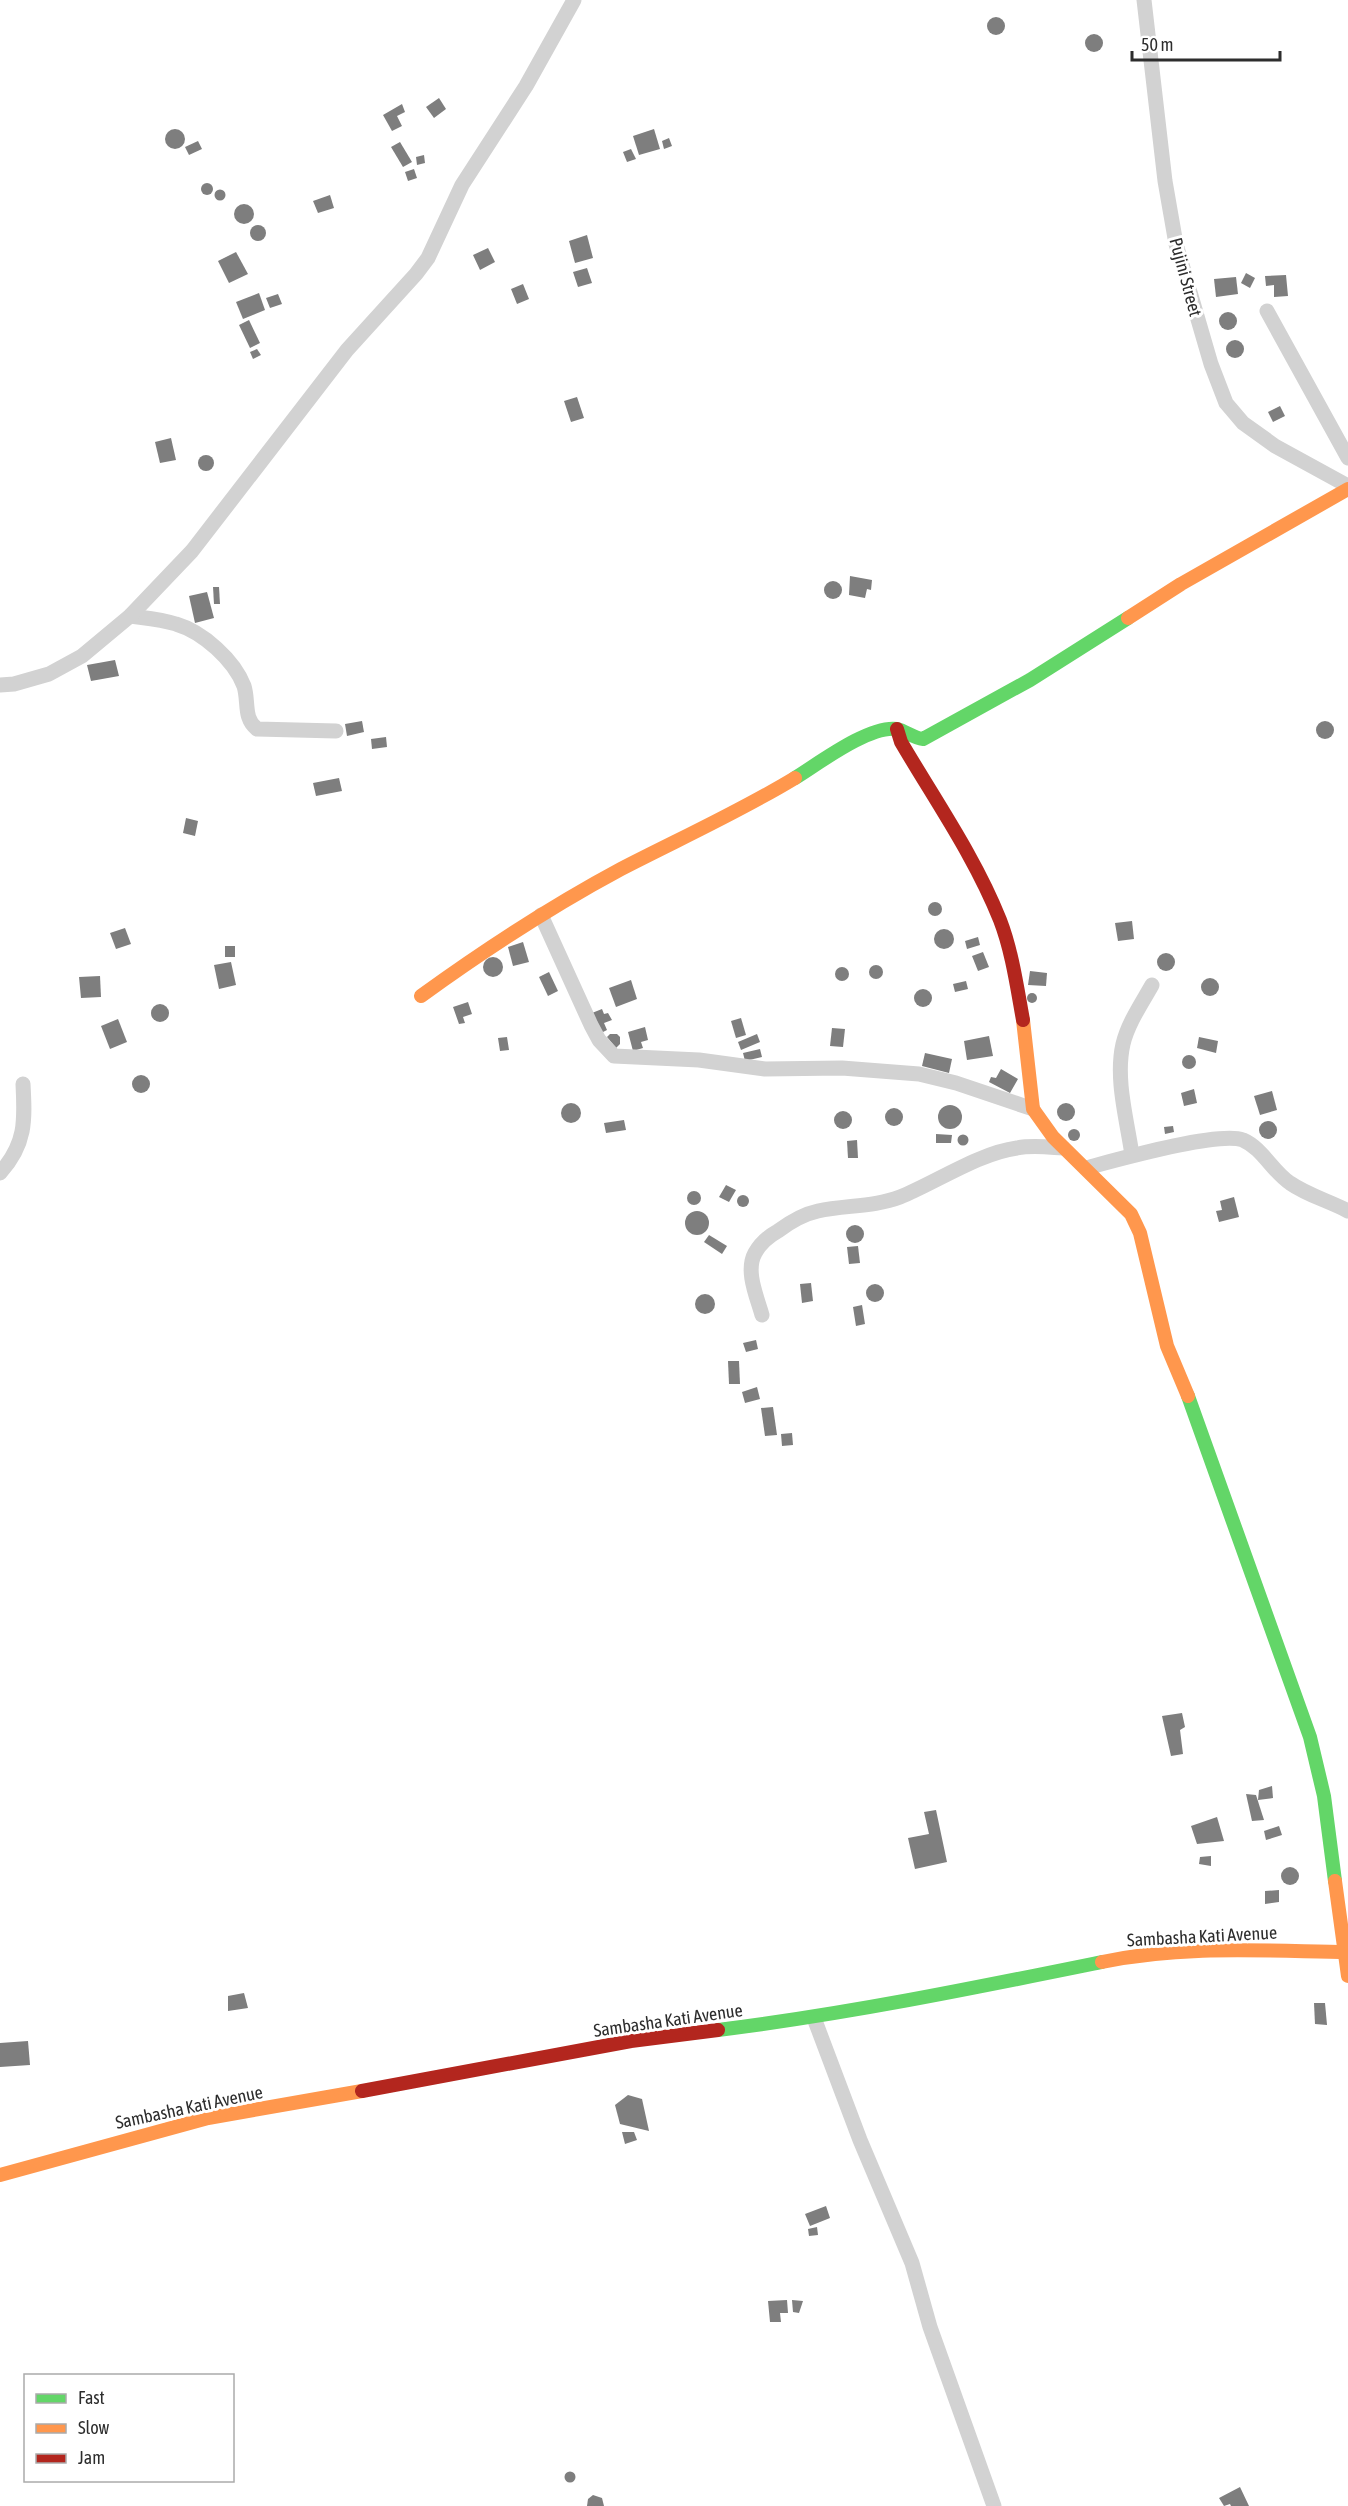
<svg xmlns="http://www.w3.org/2000/svg" width="1348" height="2506" font-family="'Asap Condensed',sans-serif">
<rect width="100%" height="100%" fill="#fff"/>
<!-- building -->
<g fill="#7e7e7e">
<circle cx="996" cy="26" r="9"/>
<circle cx="1094" cy="43" r="9"/>
<polygon points="439,98 446,109 434,118 426,107"/>
<polygon points="402,104 405,112 397,116 402,126 392,131 383,115"/>
<circle cx="175" cy="139" r="10"/>
<polygon points="654,129 660,149 639,155 633,136"/>
<polygon points="669,138 672,146 664,149 662,141"/>
<polygon points="198,141 202,149 189,155 185,147"/>
<polygon points="400,142 412,162 403,167 391,147"/>
<polygon points="631,149 636,159 627,162 623,152"/>
<polygon points="424,155 425,163 417,165 416,157"/>
<polygon points="414,169 417,178 408,181 405,172"/>
<circle cx="207" cy="189" r="6"/>
<circle cx="220" cy="195" r="5.5"/>
<polygon points="330,195 334,208 318,213 313,201"/>
<circle cx="244" cy="214" r="10"/>
<circle cx="258" cy="233" r="8"/>
<polygon points="587,235 593,258 575,263 569,241"/>
<polygon points="488,248 495,262 480,270 473,255"/>
<polygon points="236,252 248,274 229,283 218,261"/>
<polygon points="587,268 592,283 578,287 573,272"/>
<polygon points="1246,273 1255,278 1250,288 1241,283"/>
<polygon points="1286,275 1288,296 1274,297 1274,285 1266,286 1265,276"/>
<polygon points="1236,277 1238,294 1216,297 1214,279"/>
<polygon points="523,284 529,299 517,304 511,289"/>
<polygon points="259,293 265,310 243,319 236,302"/>
<polygon points="278,294 282,304 270,308 266,298"/>
<circle cx="1228" cy="321" r="9"/>
<polygon points="249,320 260,343 250,348 239,325"/>
<circle cx="1235" cy="349" r="9"/>
<polygon points="257,349 261,355 253,359 250,352"/>
<polygon points="577,397 584,418 571,422 564,401"/>
<polygon points="1280,406 1285,416 1273,422 1268,412"/>
<polygon points="171,438 176,460 160,463 155,442"/>
<circle cx="206" cy="463" r="8"/>
<polygon points="850,576 872,580 871,590 867,589 865,598 849,595"/>
<circle cx="833" cy="590" r="9"/>
<polygon points="213,587 219,587 220,604 214,604"/>
<polygon points="207,592 214,618 195,623 189,596"/>
<polygon points="115,660 119,676 91,681 87,665"/>
<polygon points="362,721 364,732 347,736 345,724"/>
<circle cx="1325" cy="730" r="9"/>
<polygon points="386,737 387,747 372,749 371,739"/>
<polygon points="339,778 342,791 316,796 313,783"/>
<polygon points="186,818 198,821 195,836 183,833"/>
<circle cx="935" cy="909" r="7"/>
<polygon points="1132,921 1134,939 1118,941 1115,923"/>
<polygon points="125,928 131,944 116,949 110,933"/>
<circle cx="944" cy="939" r="10"/>
<polygon points="978,937 980,945 967,949 965,941"/>
<polygon points="523,942 529,962 513,966 508,947"/>
<rect x="225" y="946" width="10" height="11"/>
<polygon points="983,952 989,967 978,971 972,956"/>
<circle cx="1166" cy="962" r="9"/>
<circle cx="493" cy="967" r="10"/>
<polygon points="231,962 236,985 219,989 214,965"/>
<circle cx="876" cy="972" r="7"/>
<circle cx="842" cy="974" r="7"/>
<polygon points="1030,971 1047,973 1046,986 1028,985"/>
<polygon points="549,972 558,991 548,996 539,977"/>
<polygon points="100,976 101,997 81,998 79,977"/>
<circle cx="1210" cy="987" r="9"/>
<polygon points="631,980 637,999 616,1007 609,988"/>
<polygon points="966,981 968,989 955,992 953,984"/>
<circle cx="923" cy="998" r="9"/>
<circle cx="1032" cy="998" r="5"/>
<polygon points="468,1002 472,1014 463,1017 465,1023 459,1024 453,1007"/>
<circle cx="160" cy="1013" r="9"/>
<polygon points="602,1009 604,1014 608,1013 612,1020 604,1023 607,1030 601,1033 592,1013"/>
<polygon points="741,1018 746,1035 736,1038 731,1021"/>
<polygon points="118,1019 127,1042 110,1049 101,1026"/>
<polygon points="645,1027 648,1040 641,1042 643,1048 633,1051 628,1032"/>
<polygon points="832,1028 845,1029 843,1047 830,1046"/>
<polygon points="610,1034 617,1034 620,1037 620,1044 616,1048 607,1037"/>
<polygon points="757,1034 760,1042 741,1050 738,1042"/>
<polygon points="989,1036 993,1056 967,1060 964,1041"/>
<polygon points="507,1037 509,1050 500,1051 498,1038"/>
<polygon points="1199,1037 1218,1041 1216,1053 1197,1048"/>
<polygon points="760,1049 762,1057 745,1061 743,1053"/>
<polygon points="925,1053 952,1059 949,1073 922,1066"/>
<circle cx="1189" cy="1062" r="7"/>
<polygon points="1001,1069 1018,1079 1010,1093 989,1082 991,1077 996,1078"/>
<circle cx="141" cy="1084" r="9"/>
<polygon points="1194,1089 1197,1103 1184,1106 1181,1093"/>
<polygon points="1272,1091 1277,1110 1260,1115 1254,1096"/>
<circle cx="1066" cy="1112" r="9"/>
<circle cx="571" cy="1113" r="10"/>
<circle cx="950" cy="1117" r="12"/>
<circle cx="894" cy="1117" r="9"/>
<circle cx="843" cy="1120" r="9"/>
<polygon points="624,1120 626,1130 606,1133 604,1123"/>
<circle cx="1268" cy="1130" r="9"/>
<polygon points="1173,1126 1174,1132 1165,1134 1164,1127"/>
<circle cx="1074" cy="1135" r="6"/>
<polygon points="936,1134 952,1135 951,1143 936,1143"/>
<circle cx="963" cy="1140" r="5.5"/>
<polygon points="857,1140 858,1158 848,1158 847,1141"/>
<polygon points="726,1185 736,1190 729,1202 719,1197"/>
<circle cx="694" cy="1198" r="7"/>
<circle cx="743" cy="1201" r="6"/>
<polygon points="1234,1197 1239,1217 1219,1222 1216,1211 1222,1210 1220,1201"/>
<circle cx="697" cy="1223" r="12"/>
<circle cx="855" cy="1234" r="9"/>
<polygon points="709,1235 727,1246 722,1254 704,1242"/>
<polygon points="858,1246 860,1263 849,1264 847,1247"/>
<polygon points="811,1283 813,1301 802,1303 800,1284"/>
<circle cx="875" cy="1293" r="9"/>
<circle cx="705" cy="1304" r="10"/>
<polygon points="862,1305 865,1324 856,1326 853,1307"/>
<polygon points="756,1340 758,1349 746,1352 743,1343"/>
<polygon points="728,1361 739,1361 740,1384 729,1384"/>
<polygon points="757,1387 760,1399 745,1403 742,1392"/>
<polygon points="773,1407 777,1435 765,1436 761,1408"/>
<polygon points="792,1433 793,1445 782,1446 781,1434"/>
<polygon points="1182,1713 1185,1727 1180,1730 1183,1754 1171,1756 1162,1716"/>
<polygon points="1272,1786 1273,1798 1258,1800 1259,1790"/>
<polygon points="1246,1794 1256,1795 1264,1820 1252,1821"/>
<polygon points="936,1810 947,1862 915,1869 908,1838 929,1834 924,1812"/>
<polygon points="1217,1817 1224,1841 1197,1844 1191,1826"/>
<polygon points="1279,1826 1282,1835 1266,1840 1264,1831"/>
<polygon points="1211,1856 1211,1866 1199,1864 1200,1857"/>
<circle cx="1290" cy="1876" r="9"/>
<polygon points="1279,1890 1279,1902 1265,1904 1265,1891"/>
<polygon points="244,1993 248,2008 228,2011 228,1996"/>
<polygon points="1314,2003 1325,2003 1327,2025 1315,2024"/>
<polygon points="28,2041 30,2065 0,2067 0,2043"/>
<polygon points="628,2095 642,2099 649,2131 620,2124 615,2105"/>
<polygon points="622,2132 634,2132 637,2140 625,2144"/>
<polygon points="826,2206 830,2218 810,2226 805,2214"/>
<polygon points="817,2227 818,2235 809,2236 808,2229"/>
<polygon points="787,2300 788,2313 780,2313 781,2322 770,2322 768,2301"/>
<polygon points="792,2300 803,2301 799,2313 793,2312"/>
<circle cx="570" cy="2477" r="5.5"/>
<polygon points="1240,2487 1249,2506 1231,2506 1230,2504 1224,2506 1219,2498"/>
<polygon points="593,2495 602,2498 604,2506 587,2506 588,2499"/>
</g>
<g fill="none" stroke-linecap="round" stroke-linejoin="round">
<!-- street -->
<g stroke="#d2d2d2" stroke-width="15">
<polyline points="1144,0 1165,181 1176,244 1211,364 1226,403 1243,423 1275,446 1348,486"/>
<polyline points="1267,311 1348,458"/>
<path d="M130 616C145 618 161 619 176 624 203 632 234 660 244 686 249 702 243 718 257 729L336 731"/>
<polyline points="0,685 14,684 49,674 82,656 130,616 192,551 347,350 416,274 428,258 462,185 526,86 574,0"/>
<polyline points="541,915 591,1025 599,1040 614,1056 699,1060 765,1069 842,1068 919,1074 956,1083 1033,1109"/>
<path d="M1132 1155C1127 1120 1115 1079 1123 1044 1128 1023 1142 1003 1152 985"/>
<path d="M1086 1168C1116 1160 1218 1131 1243 1140 1262 1148 1273 1172 1290 1183 1307 1195 1329 1201 1348 1211"/>
<path d="M0 1173C26 1144 25 1121 23 1084"/>
<path d="M762 1315C757 1297 745 1271 755 1253 760 1244 769 1236 778 1231 790 1222 804 1214 818 1211 845 1205 874 1207 900 1197 935 1183 979 1153 1017 1148 1032 1145 1047 1147 1063 1148"/>
<polyline points="814,2018 860,2140 912,2263 930,2327 994,2506"/>
</g>
<!-- fast -->
<g stroke="#63d668" stroke-width="14">
<path d="M795 778C818 764 869 725 897 729 906 731 913 738 923 739L1030 680 1128 618"/>
<polyline points="1188,1396 1310,1737 1324,1796 1335,1881"/>
<path d="M718 2030C847 2014 974 1988 1102 1962"/>
</g>
<!-- slow -->
<g stroke="#ff974d" stroke-width="14">
<polyline points="1128,618 1181,584 1348,489"/>
<path d="M421 996C486 949 550 907 621 869 679 839 739 812 795 778"/>
<polyline points="1023,1020 1033,1109 1053,1137 1131,1214 1140,1233 1167,1346 1188,1396"/>
<polyline points="1335,1881 1348,1976"/>
<path d="M1102 1962C1183 1945 1266 1951 1348 1952"/>
<polyline points="0,2175 208,2118 362,2091"/>
</g>
<!-- jam -->
<g stroke="#b3261e" stroke-width="14">
<path d="M897 729 901 742C935 800 975 857 1000 920 1012 951 1017 987 1023 1020"/>
<polyline points="362,2091 631,2041 718,2030"/>
</g>
</g>
<g text-anchor="middle" dominant-baseline="central" stroke-width="6" stroke-linejoin="round" paint-order="stroke">
<!-- street labels -->
<g font-size="18" fill="#2d2d2d" stroke="#fff">
<text transform="translate(1186 277) rotate(75)">Pujini Street</text>
<text transform="translate(1202 1936) rotate(-3)">Sambasha Kati Avenue</text>
<text transform="translate(668 2020) rotate(-8)">Sambasha Kati Avenue</text>
<text transform="translate(189 2107) rotate(-12)">Sambasha Kati Avenue</text>
</g>
</g>
<!-- legend -->
<rect x="24" y="2374" width="210" height="108" fill="#ffffff" stroke="#ababab" stroke-width="1.5"/>
<rect x="36" y="2394" width="30" height="9" fill="#63d668" stroke="#ababab" stroke-width="1.5"/>
<text x="78" y="2404" font-size="18" fill="#2d2d2d">Fast</text>
<rect x="36" y="2424" width="30" height="9" fill="#ff974d" stroke="#ababab" stroke-width="1.5"/>
<text x="78" y="2434" font-size="18" fill="#2d2d2d">Slow</text>
<rect x="36" y="2454" width="30" height="9" fill="#b3261e" stroke="#ababab" stroke-width="1.5"/>
<text x="78" y="2464" font-size="18" fill="#2d2d2d">Jam</text>
<!-- scale -->
<path d="M1132 51v9h148v-9" fill="none" stroke="#2d2d2d" stroke-width="3"/>
<text x="1141" y="51" font-size="18" fill="#2d2d2d" stroke="#ffffff" stroke-width="4.5" paint-order="stroke">50 m</text>
</svg>
